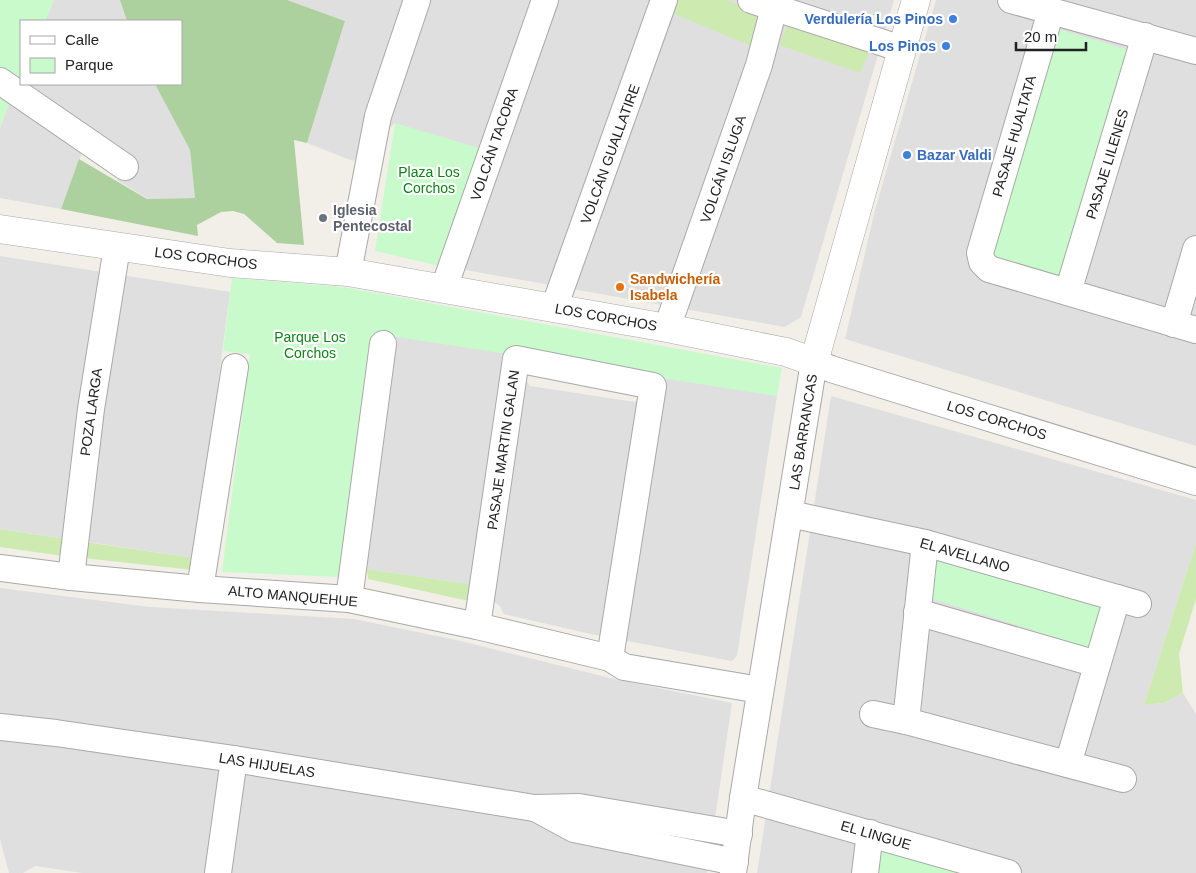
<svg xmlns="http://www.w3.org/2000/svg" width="1196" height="873" font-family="Helvetica,sans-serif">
<rect width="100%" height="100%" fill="#f2efe9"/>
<!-- residential -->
<g fill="#e0dfdf">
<polygon points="54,0 120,0 127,21 45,21"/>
<polygon points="287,0 894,0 801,317 785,327 460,269 395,123 353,161 307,143 345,21"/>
<polygon points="936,0 1196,0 1196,446 845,339 875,210"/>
<polygon points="21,71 21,84 155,84 190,150 195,198 148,199 117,180 133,165 90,131 61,209 0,198 0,128"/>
<polygon points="0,256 230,292 195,558 0,529"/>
<polygon points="396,336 507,353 530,386 635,402 668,378 777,396 737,656 732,661 591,634 504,614 500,606 468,584 367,569"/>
<polygon points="831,396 1196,500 1196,543 1144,705 1164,703 1183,693 1196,714 1196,873 757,873"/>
<polygon points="0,588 150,607 354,619 461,641 614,679 732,703 707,873 82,873 35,866 23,873 9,873 0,839"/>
</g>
<!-- grass -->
<g fill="#cdebb0">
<polygon points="676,0 726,0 767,15 756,48 672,13"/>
<polygon points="788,24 869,53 860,73 779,45"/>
<polygon points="0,529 66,539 63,556 0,547"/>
<polygon points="85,542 195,558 193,570 83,558"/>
<polygon points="1196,543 1196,599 1179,654 1183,693 1164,703 1144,705"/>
<polygon points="367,569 468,584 475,592 469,601 368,579"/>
</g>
<!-- forest -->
<polygon fill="#add19e" points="120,0 287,0 345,21 307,143 294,140 304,245 277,243 244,214 233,211 221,212 197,225 198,236 61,209 79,159 147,199 195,198 190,150 155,84 181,84 181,21 127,21"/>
<!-- park -->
<g fill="#c8facc">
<polygon points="0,0 54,0 45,21 21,21 21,71 0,128"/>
<polygon points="1058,29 1132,51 1064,283 987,260"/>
<polygon points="395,123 486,150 444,267 375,251"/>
<polygon points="232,278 343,287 782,368 777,396 372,333 339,577 222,572 250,354 223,351"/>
<polygon points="929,547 1111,602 1096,650 924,596"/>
<polygon points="877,845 959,871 959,873 872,873"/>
</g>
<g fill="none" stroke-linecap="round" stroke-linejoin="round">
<!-- minor casing -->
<g stroke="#a9a9a9" stroke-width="28">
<g id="minor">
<polyline points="751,0 902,49"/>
<polyline points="1011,0 1196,51"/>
<polyline points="1051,11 980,253 982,262 989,269 1196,330"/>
<polyline points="0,81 125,167"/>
<polyline points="348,272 378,116 417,0"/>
<polyline points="444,288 545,0"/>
<polyline points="1068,292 1145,36"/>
<polyline points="554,308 664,0"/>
<polyline points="1174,324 1196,249"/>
<polyline points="667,328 759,65 774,8"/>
<polyline points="790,514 925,543 1138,604"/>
<polyline points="0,568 71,577 200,589 349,599 477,626 610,658 624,667 760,690"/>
<polyline points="71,577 91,409 117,247"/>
<polyline points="200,589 235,367"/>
<polyline points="349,599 383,344"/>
<polyline points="917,612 1097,664"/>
<polyline points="477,626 516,359 653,386 610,658"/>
<polyline points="873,714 906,721 1123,779"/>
<polyline points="906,721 925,543"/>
<polyline points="0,727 56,733 234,759 534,808 579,807 739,834"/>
<polyline points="1068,764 1117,598"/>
<polyline points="743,798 1008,873"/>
<polyline points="537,809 574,829 735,862"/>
<polyline points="218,873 234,759"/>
<polyline points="733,873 743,798 814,362 831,369 1196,482"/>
<polyline points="865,873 870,833"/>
</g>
</g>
<!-- tertiary casing -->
<g stroke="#a9a9a9" stroke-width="29">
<polyline id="tertiary" points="0,229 230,263 348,272 667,328 786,352 814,362 916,0"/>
</g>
<!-- minor -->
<use href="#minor" stroke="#fff" stroke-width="26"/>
<!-- tertiary -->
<use href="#tertiary" stroke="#fff" stroke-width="28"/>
</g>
<!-- markers -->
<g fill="#3f7fe0" stroke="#fff" stroke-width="2">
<circle cx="953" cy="19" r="5"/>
<circle cx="946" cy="46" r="5"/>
<circle cx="907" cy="155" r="5"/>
</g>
<circle fill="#6b7280" stroke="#fff" stroke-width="2" cx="323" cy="218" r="5"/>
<circle fill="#e8710a" stroke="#fff" stroke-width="2" cx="620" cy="287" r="5"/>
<g text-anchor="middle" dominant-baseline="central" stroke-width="4.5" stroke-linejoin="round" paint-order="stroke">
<!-- shop labels -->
<g font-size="14" font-weight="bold" fill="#366cbe" stroke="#fff" text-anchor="end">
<text x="943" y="19">Verdulería Los Pinos</text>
<text x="936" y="46">Los Pinos</text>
<text x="917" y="155" text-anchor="start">Bazar Valdi</text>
</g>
<!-- street labels -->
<g font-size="14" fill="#222" stroke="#fff">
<text transform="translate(1014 136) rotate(-74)">PASAJE HUALTATA</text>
<text transform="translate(494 144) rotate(-71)">VOLCÁN TACORA</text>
<text transform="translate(610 154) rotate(-70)">VOLCÁN GUALLATIRE</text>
<text transform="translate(1107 164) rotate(-73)">PASAJE LILENES</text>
<text transform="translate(723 169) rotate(-71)">VOLCÁN ISLUGA</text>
<text transform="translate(206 258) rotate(7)">LOS CORCHOS</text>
<text transform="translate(606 317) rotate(10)">LOS CORCHOS</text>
<text transform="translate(91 412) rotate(-82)">POZA LARGA</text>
<text transform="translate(997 420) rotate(17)">LOS CORCHOS</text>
<text transform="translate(803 432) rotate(-81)">LAS BARRANCAS</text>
<text transform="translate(503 450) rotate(-82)">PASAJE MARTIN GALAN</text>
<text transform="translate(965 555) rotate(16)">EL AVELLANO</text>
<text transform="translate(293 596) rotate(5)">ALTO MANQUEHUE</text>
<text transform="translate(267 765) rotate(9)">LAS HIJUELAS</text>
<text transform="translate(876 835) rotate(16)">EL LINGUE</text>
</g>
<!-- park labels -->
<g font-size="14" fill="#0c8416" stroke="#fff">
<text x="429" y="172">Plaza Los<tspan x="429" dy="16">Corchos</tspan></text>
<text x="310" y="337">Parque Los<tspan x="310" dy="16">Corchos</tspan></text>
</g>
<!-- worship labels -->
<g font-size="14" font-weight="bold" fill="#5b616d" stroke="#fff" text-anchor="start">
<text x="333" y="210">Iglesia<tspan x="333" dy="16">Pentecostal</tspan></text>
</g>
<!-- food labels -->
<g font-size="14" font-weight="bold" fill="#c56008" stroke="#fff" text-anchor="start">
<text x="630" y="279">Sandwichería<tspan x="630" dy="16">Isabela</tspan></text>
</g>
</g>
<!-- legend -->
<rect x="20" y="20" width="162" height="65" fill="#ffffff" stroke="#a7a7a7"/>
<rect x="30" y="36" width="25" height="8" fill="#ffffff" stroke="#a7a7a7"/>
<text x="65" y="45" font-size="15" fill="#222222">Calle</text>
<rect x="30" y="58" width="25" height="15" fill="#c8facc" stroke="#a7a7a7"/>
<text x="65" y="70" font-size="15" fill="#222222">Parque</text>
<!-- scale -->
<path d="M1016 42v8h70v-8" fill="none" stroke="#222222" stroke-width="2.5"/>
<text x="1024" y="42" font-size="15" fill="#222222" stroke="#ffffff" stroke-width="4" paint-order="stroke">20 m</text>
</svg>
